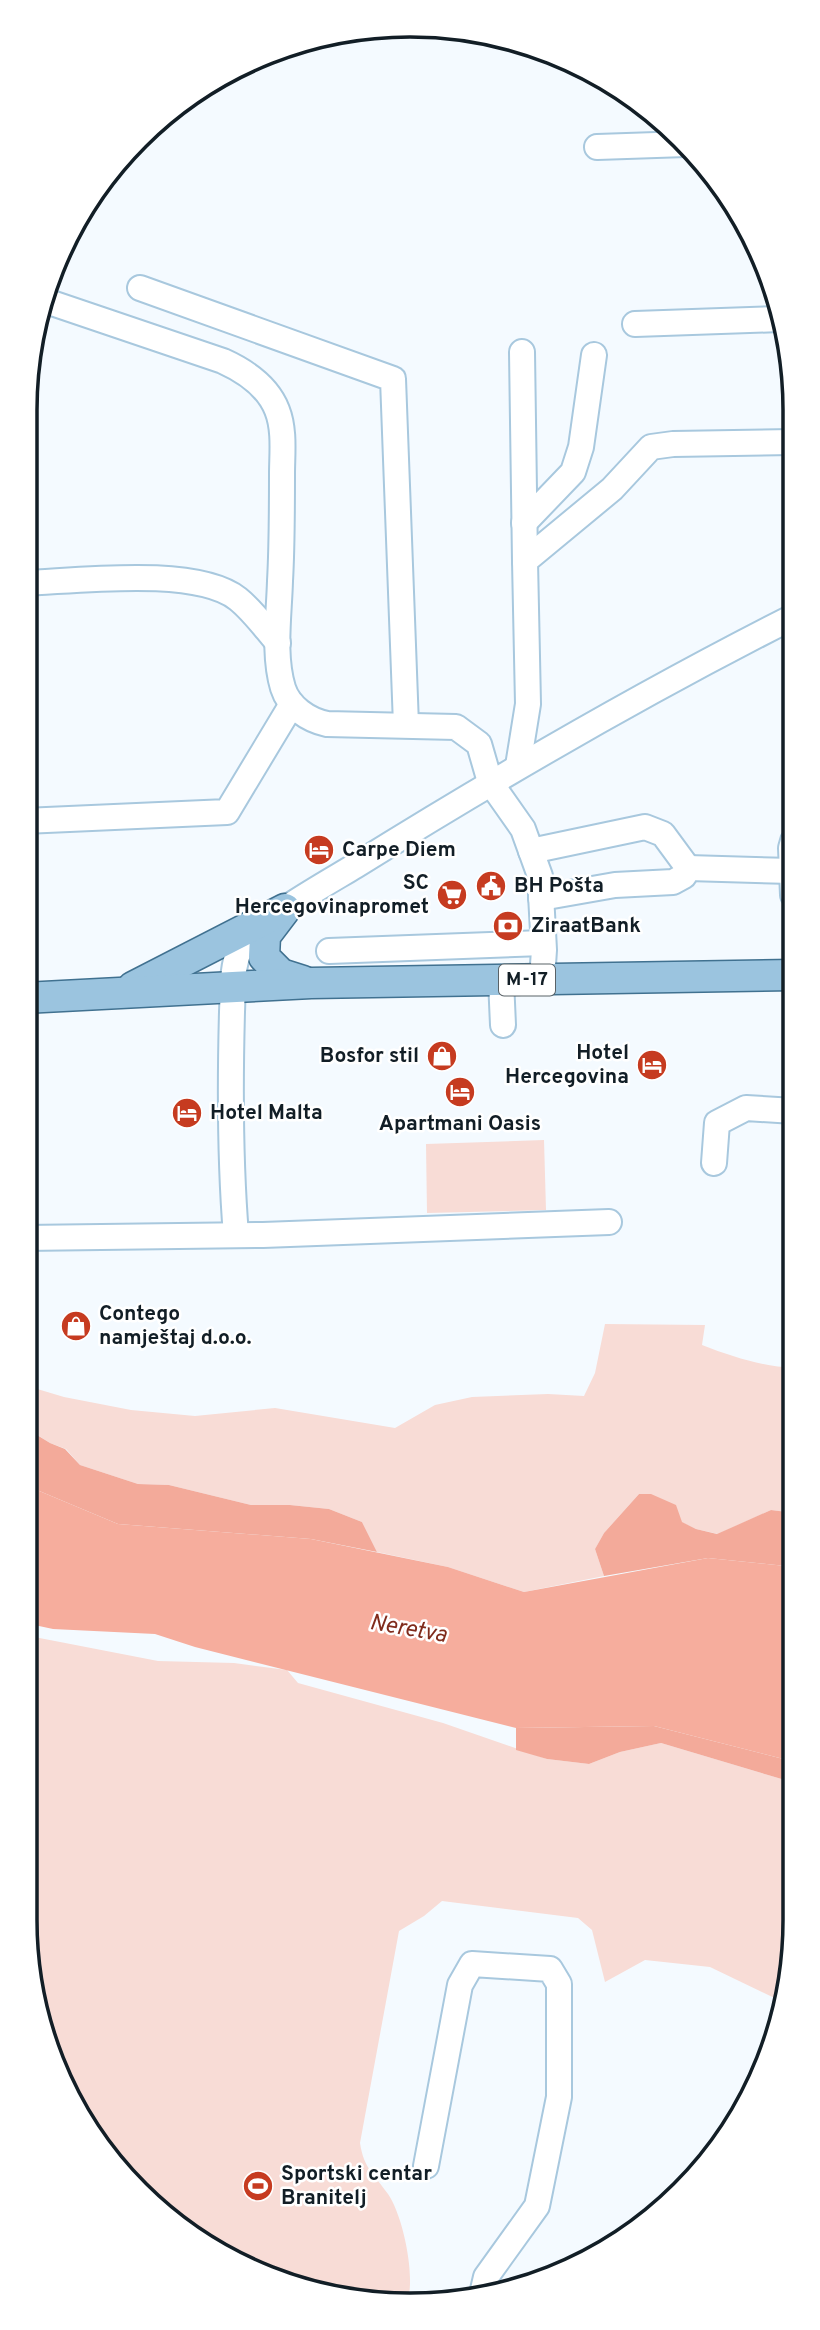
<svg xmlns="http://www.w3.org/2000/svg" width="820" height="2330" font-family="Overpass,sans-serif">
<rect width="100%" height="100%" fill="#f4faff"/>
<!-- green -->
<g fill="#f8dcd6">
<polygon points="544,1140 546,1210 427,1213 426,1144"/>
<path d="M605 1324 705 1325 702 1345C733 1357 761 1366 794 1368L795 1513 771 1510 718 1534 696 1529 681 1522 639 1494 604 1533 595 1549 604 1576 524 1592 448 1567 377 1552 362 1522 329 1509 290 1505H251L169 1485 138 1484 80 1465 66 1449 50 1443 25 1427 24 1385 64 1397 131 1410 195 1416 275 1408 395 1428 435 1405 472 1397 548 1394 584 1396 595 1373Z"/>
<path d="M24 1635 158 1661 234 1663 287 1670 298 1683 443 1723 547 1759 589 1764 620 1752 661 1743 795 1783V1920L785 2003 710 1967 645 1960 605 1982 592 1930 578 1918 442 1901 424 1916 399 1931 360 2143C364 2169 374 2174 388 2194 403 2216 415 2274 408 2299L360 2302 239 2266 120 2174 54 2067 25 1920Z"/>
</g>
<!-- forest -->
<g fill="#f3aa9a">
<polygon points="24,1427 50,1443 65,1449 80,1465 138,1484 169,1485 251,1505 290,1505 329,1509 362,1522 377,1552 311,1539 118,1524 25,1485"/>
<polygon points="639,1494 651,1494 676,1505 682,1522 696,1529 717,1534 771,1510 795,1513 795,1567 708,1558 604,1576 595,1549 604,1533"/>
<polygon points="654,1726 795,1762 795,1783 661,1743 620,1752 589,1764 547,1759 516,1750 516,1728"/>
</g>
<!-- water -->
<polygon fill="#f6ad9d" points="25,1485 118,1524 311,1539 448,1567 524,1592 708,1558 795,1567 795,1762 654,1726 516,1728 195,1647 155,1634 53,1629 25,1623"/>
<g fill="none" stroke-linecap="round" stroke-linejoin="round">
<!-- minor casing -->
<g stroke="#a8c8de" stroke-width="28">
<g id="minor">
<polyline points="597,147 686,144"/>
<polyline points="140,288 393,379 406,725"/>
<path d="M43 300 223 361C245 371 268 387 277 410 285 430 282 454 282 474 282 510 282 546 280 581 279 616 273 655 283 688 289 707 308 720 327 724L456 727 479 744 490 782 523 829 540 876 544 950 542 979"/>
<polyline points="635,324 780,319"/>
<polyline points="522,352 525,561"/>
<polyline points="524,523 573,472 581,447 594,355"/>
<path d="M24 583C78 581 196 566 238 599 253 611 265 628 278 643"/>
<polyline points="518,766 528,704 525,561 612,489 651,447 673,444 792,442"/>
<polyline points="24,821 227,812 292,704"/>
<polyline points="793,841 791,848 793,895"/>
<polyline points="531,851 645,827 663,834 688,868"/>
<polyline points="688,868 792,871"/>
<polyline points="541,898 615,885 673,882 684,876 688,868"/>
<polyline points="329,951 543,943"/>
<polyline points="501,980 503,1025"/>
<polyline points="714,1163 717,1123 746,1108 794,1111"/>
<path d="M236 1235C230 1162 230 1086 232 1012 233 993 231 968 240 949 252 924 329 882 355 866 498 777 643 693 793 617"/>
<polyline points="24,1238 263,1235 609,1222"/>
<polyline points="426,2166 460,1985 472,1964 550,1969 559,1984 559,2097 537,2206 486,2277 482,2294"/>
</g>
</g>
<!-- major casing -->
<g stroke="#407190" stroke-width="33">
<g id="major">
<polyline points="284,911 265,936 264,957 281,974 303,981"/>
<polyline points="133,987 285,909"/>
<polyline points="24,998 311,983 793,975"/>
</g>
</g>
<!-- minor -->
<use href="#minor" stroke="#fff" stroke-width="24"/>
<!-- major -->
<use href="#major" stroke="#9bc4df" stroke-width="30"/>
</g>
<!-- icons -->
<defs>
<g id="hotel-disc" transform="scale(1.575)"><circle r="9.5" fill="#c63b20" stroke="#fff"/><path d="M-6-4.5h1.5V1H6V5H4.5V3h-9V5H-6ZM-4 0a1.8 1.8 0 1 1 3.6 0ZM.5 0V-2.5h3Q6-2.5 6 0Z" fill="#fff"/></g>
<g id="civic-disc" transform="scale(1.575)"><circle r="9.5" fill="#c63b20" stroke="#fff"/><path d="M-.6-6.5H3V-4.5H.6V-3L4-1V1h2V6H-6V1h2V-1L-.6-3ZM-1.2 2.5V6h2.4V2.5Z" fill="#fff"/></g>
<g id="supermarket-disc" transform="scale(1.575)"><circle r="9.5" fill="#c63b20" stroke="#fff"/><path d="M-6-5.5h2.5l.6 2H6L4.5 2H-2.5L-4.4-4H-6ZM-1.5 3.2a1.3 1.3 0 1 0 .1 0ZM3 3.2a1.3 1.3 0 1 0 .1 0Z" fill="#fff"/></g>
<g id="bank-disc" transform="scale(1.575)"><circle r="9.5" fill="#c63b20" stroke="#fff"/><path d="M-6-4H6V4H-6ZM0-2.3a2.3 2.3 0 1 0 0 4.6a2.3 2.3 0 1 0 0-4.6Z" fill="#fff"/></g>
<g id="shop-disc" transform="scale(1.575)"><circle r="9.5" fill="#c63b20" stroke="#fff"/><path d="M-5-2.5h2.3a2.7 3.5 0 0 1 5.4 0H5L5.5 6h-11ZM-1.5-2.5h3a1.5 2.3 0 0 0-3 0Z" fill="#fff"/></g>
<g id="stadium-disc" transform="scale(1.575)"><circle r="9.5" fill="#c63b20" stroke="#fff"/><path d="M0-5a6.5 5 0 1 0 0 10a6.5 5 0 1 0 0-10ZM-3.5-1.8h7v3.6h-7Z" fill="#fff"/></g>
</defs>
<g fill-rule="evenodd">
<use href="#hotel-disc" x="319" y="850"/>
<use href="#civic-disc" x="491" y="886"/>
<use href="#supermarket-disc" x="452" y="895"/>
<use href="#bank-disc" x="508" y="926"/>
<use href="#shop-disc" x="442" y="1056"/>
<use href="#hotel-disc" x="652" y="1065"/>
<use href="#hotel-disc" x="460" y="1092"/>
<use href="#hotel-disc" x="187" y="1113"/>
<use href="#shop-disc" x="76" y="1326"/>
<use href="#stadium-disc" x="258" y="2186"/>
</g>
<g text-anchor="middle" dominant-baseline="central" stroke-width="5" stroke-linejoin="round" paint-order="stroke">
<!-- shield labels -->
<rect fill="#fff" stroke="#596267" stroke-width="2" x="499" y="964.5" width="56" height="31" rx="5"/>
<g font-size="19" font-weight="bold" fill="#121e26">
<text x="527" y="980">M-17</text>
</g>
<!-- poi labels -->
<g font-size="21" font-weight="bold" fill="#121e26" stroke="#fff" text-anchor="start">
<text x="342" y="850">Carpe Diem</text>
<text x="429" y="883" text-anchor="end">SC<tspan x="429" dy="24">Hercegovinapromet</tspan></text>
<text x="514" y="886">BH Pošta</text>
<text x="531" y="926">ZiraatBank</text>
<text x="629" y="1053" text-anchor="end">Hotel<tspan x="629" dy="24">Hercegovina</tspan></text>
<text x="419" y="1056" text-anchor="end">Bosfor stil</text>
<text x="210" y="1113">Hotel Malta</text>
<text x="460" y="1124" text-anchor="middle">Apartmani Oasis</text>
<text x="99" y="1314">Contego<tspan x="99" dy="24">namještaj d.o.o.</tspan></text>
<text x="281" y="2174">Sportski centar<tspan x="281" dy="24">Branitelj</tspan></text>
</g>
<!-- water labels -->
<g font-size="23" font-style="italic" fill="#802c1c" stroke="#fff">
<text transform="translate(408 1630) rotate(10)">Neretva</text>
</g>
</g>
<!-- crop -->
<path d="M0 0H820V2330H0ZM410 37H410A373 373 0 0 1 783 410V1920A373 373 0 0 1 410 2293H410A373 373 0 0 1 37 1920V410A373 373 0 0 1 410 37Z" fill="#fff" fill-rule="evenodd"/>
<path fill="none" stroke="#121e26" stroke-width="3.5" d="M410 37H410A373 373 0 0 1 783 410V1920A373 373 0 0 1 410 2293H410A373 373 0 0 1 37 1920V410A373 373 0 0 1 410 37Z"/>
</svg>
